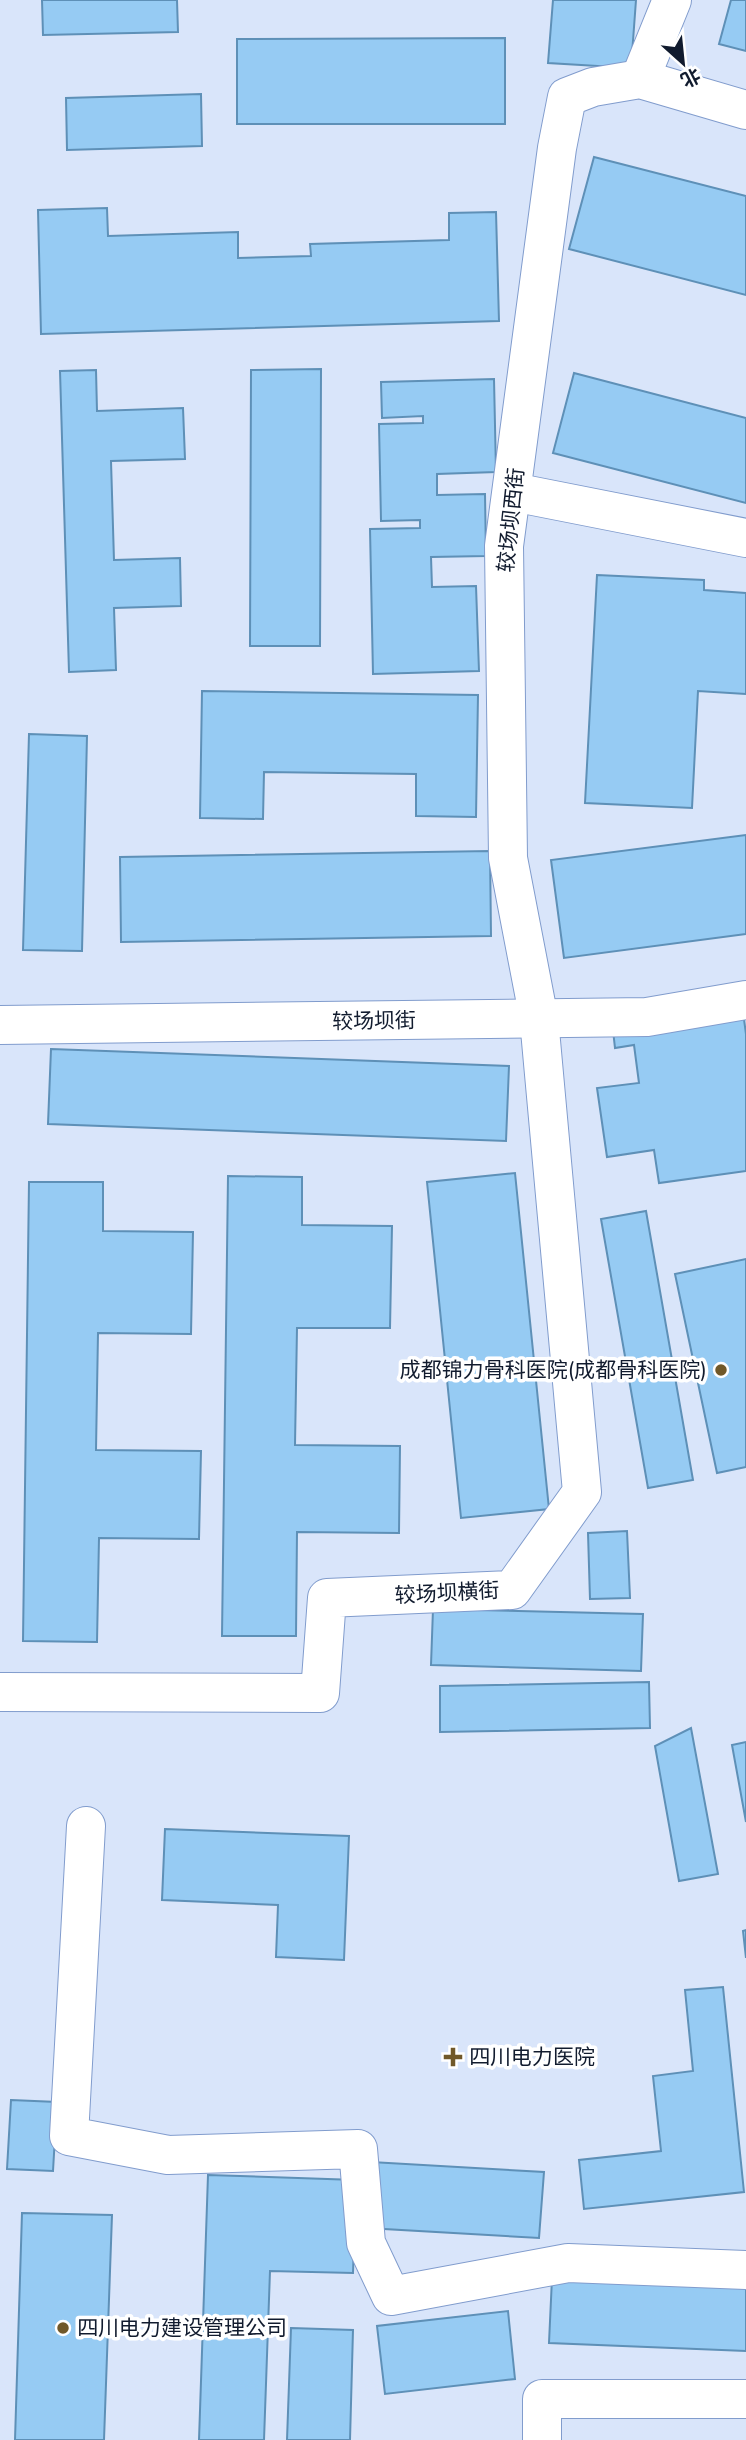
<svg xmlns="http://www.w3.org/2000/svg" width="746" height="2440" font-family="'Nunito Sans','Noto Sans SC',sans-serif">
<rect width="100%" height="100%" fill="#d9e5fa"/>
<!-- building -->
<g fill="#96cbf3" stroke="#5e90b7" stroke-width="2">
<polygon points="42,0 177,0 178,32 43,35"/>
<polygon points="553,0 636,0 631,68 548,63"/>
<polygon points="731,0 746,0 746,51 719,44"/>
<polygon points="505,38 505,124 237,124 237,39"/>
<polygon points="201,94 202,146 67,150 66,98"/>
<polygon points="594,157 746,196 746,295 569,249"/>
<polygon points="107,208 108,236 238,232 238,258 311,256 310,244 449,240 449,213 496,212 499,321 41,334 38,210"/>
<polygon points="321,369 320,646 250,646 251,370"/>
<polygon points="96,370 97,411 183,408 185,459 111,461 114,560 180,558 181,606 114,608 116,670 69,672 60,371"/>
<polygon points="574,373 746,418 746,503 553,453"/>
<polygon points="494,379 496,472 437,474 437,495 485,494 486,556 431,557 432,587 476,586 479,671 373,674 370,529 420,528 420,520 381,521 379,424 423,423 423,416 382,418 381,382"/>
<polygon points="597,575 704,580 704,590 746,593 746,694 698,691 692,808 585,803"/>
<polygon points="202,691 478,695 476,817 416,816 416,774 264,772 263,819 200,818"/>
<polygon points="29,734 87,736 82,951 23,950"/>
<polygon points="746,835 746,934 564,958 551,860"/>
<polygon points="490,851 491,936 121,942 120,857"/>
<polygon points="743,1012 746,1034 746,1171 659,1183 654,1150 607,1157 597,1088 639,1083 634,1045 615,1048 613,1030"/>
<polygon points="51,1049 509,1066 506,1141 48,1124"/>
<polygon points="515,1173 549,1509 461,1518 427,1182"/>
<polygon points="228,1176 302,1177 302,1225 392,1226 390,1328 297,1328 295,1445 400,1446 399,1533 297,1532 296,1636 222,1636"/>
<polygon points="29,1182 103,1182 103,1231 193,1232 191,1334 98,1333 96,1450 201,1451 199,1539 99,1538 97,1642 23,1641"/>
<polygon points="646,1211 693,1480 648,1488 601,1219"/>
<polygon points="746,1259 746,1467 717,1473 675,1274"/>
<polygon points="627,1531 630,1598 590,1599 588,1533"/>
<polygon points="433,1609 643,1614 641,1671 431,1665"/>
<polygon points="649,1682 650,1728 440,1732 440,1686"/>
<polygon points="691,1728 718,1874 679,1881 655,1746"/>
<polygon points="746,1742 746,1822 732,1745"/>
<polygon points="165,1829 349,1836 344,1960 276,1957 278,1905 162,1900"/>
<polygon points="746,1930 746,1958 743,1931"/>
<polygon points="723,1987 744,2192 584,2209 579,2160 661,2151 653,2076 693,2071 685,1990"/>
<polygon points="11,2100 57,2102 53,2171 7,2169"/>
<polygon points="371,2162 544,2172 539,2238 367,2228"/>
<polygon points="208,2175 356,2180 353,2273 270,2271 264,2440 199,2440"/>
<polygon points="22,2213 112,2215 104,2440 15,2440"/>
<polygon points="552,2278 746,2286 746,2351 549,2343"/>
<polygon points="508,2311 515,2379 385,2394 377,2326"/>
<polygon points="291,2328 353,2330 350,2440 287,2440"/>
</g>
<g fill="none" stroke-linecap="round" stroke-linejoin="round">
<!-- minor casing -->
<g stroke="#819ccd" stroke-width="40">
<g id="minor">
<polyline points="640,79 672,0"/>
<polyline points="513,492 746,538"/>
<polyline points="0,1025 647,1017 746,1000"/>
<polyline points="0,1692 320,1693 327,1598 512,1590 582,1492 539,1019 508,858 504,546 557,148 567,97 593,87 640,79 746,110"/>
<polyline points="86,1826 69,2136 168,2155 358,2149 366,2243 391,2296 568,2263 746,2270"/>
<polyline points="542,2440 542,2399 746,2399"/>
</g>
</g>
<!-- minor -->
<use href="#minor" stroke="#fff" stroke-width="38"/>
</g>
<!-- markers -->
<g fill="#705829" stroke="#fff" stroke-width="2.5">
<circle cx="721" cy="1370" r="7"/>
<path d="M449.5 2046.5h7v7h7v7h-7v7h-7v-7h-7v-7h7z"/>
<circle cx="63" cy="2328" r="7"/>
</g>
<g text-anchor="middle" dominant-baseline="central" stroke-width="7" stroke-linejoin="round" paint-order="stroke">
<!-- street labels -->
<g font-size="21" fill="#111b2e" stroke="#fff">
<text transform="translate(511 520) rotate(-84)">较场坝西街</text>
<text transform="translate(374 1021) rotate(-1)">较场坝街</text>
<text transform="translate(447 1593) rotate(-3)">较场坝横街</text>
</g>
<!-- poi labels -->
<g font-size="21" fill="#111b2e" stroke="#fff" text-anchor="start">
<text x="707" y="1370" text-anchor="end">成都锦力骨科医院(成都骨科医院)</text>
<text x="469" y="2057">四川电力医院</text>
<text x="77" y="2328">四川电力建设管理公司</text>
</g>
</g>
<!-- north arrow -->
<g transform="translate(683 63) rotate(153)" stroke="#ffffff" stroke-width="5" paint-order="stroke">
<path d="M0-5L12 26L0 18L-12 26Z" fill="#111b2e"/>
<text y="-10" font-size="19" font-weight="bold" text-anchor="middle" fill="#111b2e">北</text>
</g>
</svg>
